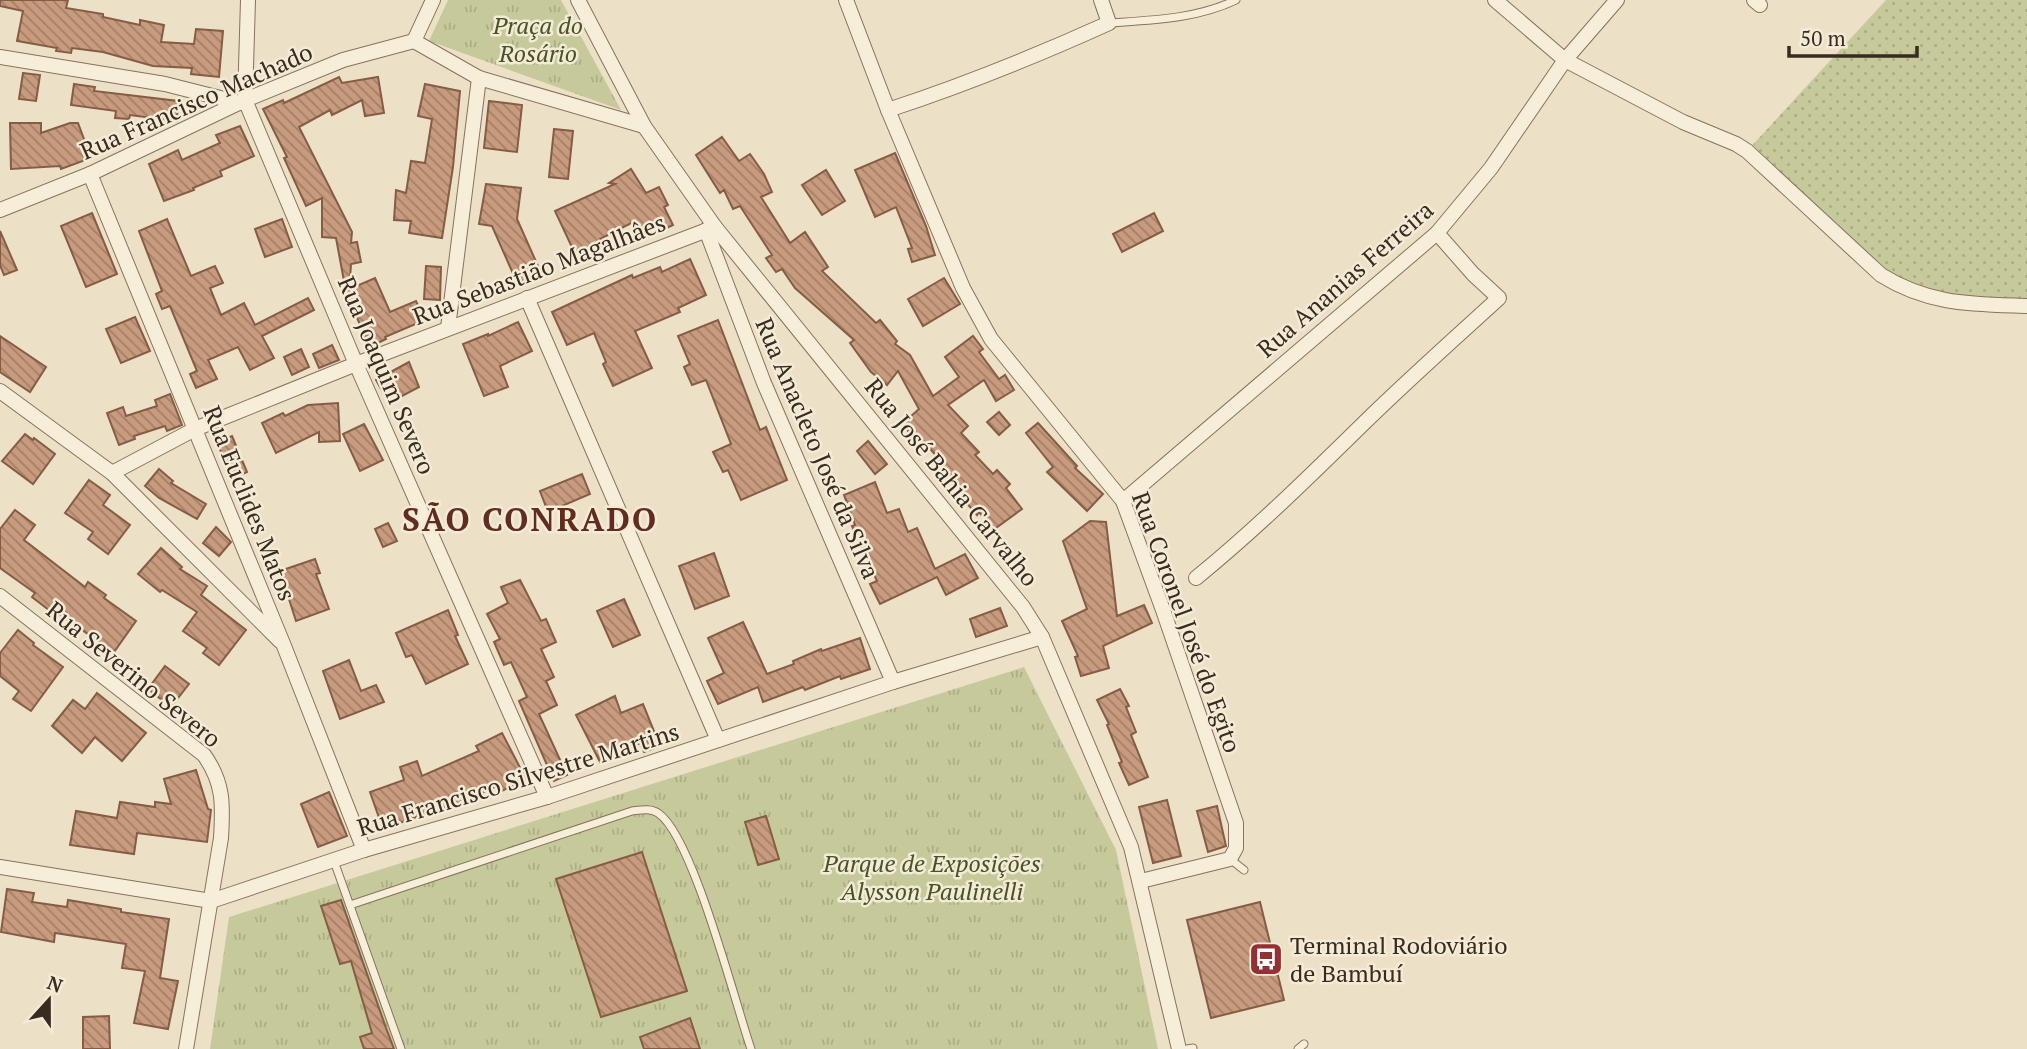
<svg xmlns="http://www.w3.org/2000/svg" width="2027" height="1049" font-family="'PT Serif',serif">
<defs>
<pattern id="grass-dots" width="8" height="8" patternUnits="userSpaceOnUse" patternTransform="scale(1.75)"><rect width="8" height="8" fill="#c6ca9b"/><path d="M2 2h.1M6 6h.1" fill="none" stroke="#abae85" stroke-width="1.8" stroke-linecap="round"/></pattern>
<pattern id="park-tufts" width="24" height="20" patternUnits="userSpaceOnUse" patternTransform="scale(1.75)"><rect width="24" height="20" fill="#c6ca9b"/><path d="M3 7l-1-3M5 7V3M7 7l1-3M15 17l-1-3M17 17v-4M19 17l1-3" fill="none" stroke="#abae85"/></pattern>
<pattern id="building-back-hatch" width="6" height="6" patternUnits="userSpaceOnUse" patternTransform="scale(1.75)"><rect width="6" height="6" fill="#c89b7e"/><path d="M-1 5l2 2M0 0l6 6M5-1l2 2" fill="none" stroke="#a37f67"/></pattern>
</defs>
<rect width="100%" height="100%" fill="#ece0c6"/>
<!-- grass -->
<polygon fill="url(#grass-dots)" points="1886,0 2027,0 2027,306 1903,289 1747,151"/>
<!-- park -->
<g fill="url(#park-tufts)">
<polygon points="448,0 561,0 621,110 429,41"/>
<polygon points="1024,667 1116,850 1158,1049 210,1049 229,917"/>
</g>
<!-- building -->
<g fill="url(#building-back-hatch)" stroke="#855c44" stroke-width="2">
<polygon points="0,0 68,0 66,8 103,14 103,17 140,25 140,20 164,25 161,42 194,44 196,29 223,31 219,77 191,74 192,68 153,66 103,52 72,48 71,53 56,51 57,48 17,41 23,11 0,6"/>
<polygon points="23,73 40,75 36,101 19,99"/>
<polygon points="339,77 342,83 378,77 384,113 365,116 362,100 332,115 330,110 299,127 352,232 351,243 357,242 361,262 351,264 350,280 344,281 336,238 322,237 322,198 306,206 284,158 287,157 263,109 283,100 284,103"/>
<polygon points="74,84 95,87 94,91 178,101 177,121 130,115 129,119 115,118 116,111 71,105"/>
<polygon points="425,84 460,91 453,167 442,238 409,233 411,221 394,220 396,190 406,193 411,161 425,163 432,119 418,116"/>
<polygon points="489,101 522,105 517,152 484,148"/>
<polygon points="10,123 41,123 41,133 70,123 78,123 91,158 61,169 60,166 11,169"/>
<polygon points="240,126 254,156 220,171 222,176 193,188 194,190 164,201 149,164 178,150 182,160 220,143 216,135"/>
<polygon points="554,129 573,131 568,179 549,177"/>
<polygon points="722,137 739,161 750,154 764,174 772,192 761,197 790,243 805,232 828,267 822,271 876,323 880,320 897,341 895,344 910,355 933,396 959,377 945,357 973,336 983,349 979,352 999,379 1005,375 1014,390 996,401 984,380 948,405 968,426 961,433 979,452 975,455 993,474 997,470 1010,484 1006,488 1022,509 993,530 979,512 977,515 964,500 967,497 954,483 956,481 942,465 944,464 918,436 915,439 902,424 919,409 898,371 887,385 871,372 850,343 854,340 795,288 782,269 776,272 766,258 772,255 740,206 733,209 724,190 720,193 696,155"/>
<polygon points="895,153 926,226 935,255 912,262 908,249 912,248 896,207 875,217 855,170"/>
<polygon points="631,169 646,193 659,187 668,205 664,207 673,225 643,239 635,221 600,239 604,247 578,260 555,211 615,184 609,183"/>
<polygon points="826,170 845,201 822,215 802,185"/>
<polygon points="486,184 521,188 517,219 542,275 518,285 492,226 479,224"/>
<polygon points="92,213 117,274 86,287 61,226"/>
<polygon points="1154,213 1163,231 1122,252 1113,234"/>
<polygon points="167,219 191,276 215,266 223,283 210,288 221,315 244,303 255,325 308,298 314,310 262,336 274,358 250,370 238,347 208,360 217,379 196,388 190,374 197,371 170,306 162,309 156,294 162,291 139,231"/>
<polygon points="282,219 292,247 265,257 255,229"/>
<polygon points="0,231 17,270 4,275 0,265"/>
<polygon points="690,259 706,295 678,308 680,312 635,331 652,368 613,386 603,364 606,362 594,333 567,345 552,312 632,275 633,278 660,267 662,272"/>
<polygon points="426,266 441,267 440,300 424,299"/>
<polygon points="375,278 390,312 416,301 425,320 385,337 386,339 370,347 345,291"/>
<polygon points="944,278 960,304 923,326 908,299"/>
<polygon points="135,317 150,351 121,363 106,329"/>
<polygon points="718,320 760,430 766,427 787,480 741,500 728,470 723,472 713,452 731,444 706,380 692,385 684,367 690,364 678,336"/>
<polygon points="518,322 532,351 500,366 508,387 484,396 463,344 488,334 488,336"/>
<polygon points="0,336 46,367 30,392 0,372"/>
<polygon points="332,345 339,360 319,368 313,354"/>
<polygon points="301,349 309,367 292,375 284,357"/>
<polygon points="409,362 419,387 389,403 376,380"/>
<polygon points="170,394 182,425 167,431 165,426 134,436 135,439 119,445 107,413 123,407 126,416 157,406 155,400"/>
<polygon points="338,403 340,441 319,442 319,432 276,453 262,423 283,413 285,416 308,405"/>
<polygon points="999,412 1010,425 999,435 987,422"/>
<polygon points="1038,423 1077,466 1075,468 1103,494 1087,511 1047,472 1053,467 1026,433"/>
<polygon points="364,424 383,460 360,471 343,434"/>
<polygon points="25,434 33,440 34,438 55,454 33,484 2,461"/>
<polygon points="232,436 247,472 232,479 217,442"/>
<polygon points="868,441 887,464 875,474 857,451"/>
<polygon points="159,469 173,481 171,483 206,504 197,519 159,498 145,486"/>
<polygon points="582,474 590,494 548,512 540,491"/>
<polygon points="89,480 110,495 103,505 130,525 108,554 88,539 93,532 65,513"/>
<polygon points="875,482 887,513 899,509 908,532 917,528 935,569 965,554 978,578 946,595 937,577 880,604 870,584 877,581 852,526 855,525 844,495"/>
<polygon points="15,510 35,525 24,540 85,587 88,582 106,595 104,598 136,621 114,652 56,612 54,614 32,597 35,593 0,568 0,529"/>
<polygon points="1090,521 1106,522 1117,616 1144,605 1152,623 1103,646 1109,668 1081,676 1075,657 1078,656 1062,621 1087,609 1063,541"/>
<polygon points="388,523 397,541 383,547 375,529"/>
<polygon points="216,527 231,542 219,556 203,543"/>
<polygon points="161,548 182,567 180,569 207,586 201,595 246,630 219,665 203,653 207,648 183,631 197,612 162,590 160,592 138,574"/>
<polygon points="714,553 729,596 695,609 679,566"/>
<polygon points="315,559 320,573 316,574 329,609 296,621 280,571"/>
<polygon points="520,580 541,621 546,619 556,642 541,649 554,677 546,681 557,705 539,714 567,775 554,781 519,701 527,697 511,662 504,665 494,642 500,639 487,614 508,603 501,587"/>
<polygon points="624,599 640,635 613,647 597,611"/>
<polygon points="1000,608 1007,626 976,637 970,619"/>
<polygon points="448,610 458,635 455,636 468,664 426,684 412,655 406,657 396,633"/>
<polygon points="743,622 767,674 794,664 793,661 821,649 822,651 860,638 870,669 841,679 840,676 805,690 803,687 763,702 758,687 718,704 707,681 724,673 708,638"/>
<polygon points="18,630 34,643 33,645 63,667 31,711 13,699 19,691 0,676 0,653"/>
<polygon points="349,660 361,691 376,685 384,702 340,719 323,671"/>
<polygon points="165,666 189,684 171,707 148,689"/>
<polygon points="1120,689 1129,706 1126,707 1136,732 1131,735 1148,777 1129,785 1119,763 1122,762 1107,725 1109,724 1097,700"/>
<polygon points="97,693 146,733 122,761 95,737 82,753 52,726 73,700 85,709"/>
<polygon points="615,696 621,713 643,704 660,746 644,752 640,743 600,762 576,715"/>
<polygon points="502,733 526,779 500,792 497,786 455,805 455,803 383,829 370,792 404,780 400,767 417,761 422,776 479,751 476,746"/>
<polygon points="196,770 208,809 211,810 207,842 137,833 134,854 70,845 76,811 117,818 120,802 155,807 155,802 171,804 164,779"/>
<polygon points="329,792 347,836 318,847 301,804"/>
<polygon points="1167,800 1181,856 1153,863 1139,807"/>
<polygon points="1217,806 1226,846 1208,852 1197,811"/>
<polygon points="766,816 779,859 758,865 745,822"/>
<polygon points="642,852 687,991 601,1017 556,879"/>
<polygon points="7,889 34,893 32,902 67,907 68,900 121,909 121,912 169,919 160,978 178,981 168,1029 134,1023 145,971 122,968 126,944 55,933 54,942 1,932"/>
<polygon points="341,900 386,1028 394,1049 364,1049 360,1037 372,1033 351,961 340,964 321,906"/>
<polygon points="1260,902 1284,1000 1211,1018 1187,920"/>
<polygon points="109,1016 110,1049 83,1049 83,1017"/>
<polygon points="690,1018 700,1049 644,1049 640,1037"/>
</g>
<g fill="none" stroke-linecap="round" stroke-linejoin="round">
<!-- service casing -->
<g stroke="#87725d" stroke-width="9">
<g id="service">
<path d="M1109 23C1153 20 1196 19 1236 0"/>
<polyline points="1230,859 1244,870"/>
<polyline points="334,861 401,1049"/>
<path d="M350 905 632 811C641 810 650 808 658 813 693 836 735 1003 751 1049"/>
<polyline points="1187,1049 1193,1048"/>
<polyline points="1298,1049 1304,1044"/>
</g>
</g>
<!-- minor casing -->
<g stroke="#87725d" stroke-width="16">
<g id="minor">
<polyline points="248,0 245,100 356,364 547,797"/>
<polyline points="578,0 644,126 715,227 1023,607 1042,637 1131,847 1179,1049"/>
<polyline points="846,0 888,110 963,288 991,339 1123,501 1163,610 1236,823 1236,848 1230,859 1141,881"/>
<path d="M1495 0 1565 60 1683 122 1736 144 1747 151 1881 275C1929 305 1972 304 2027 306"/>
<polyline points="1754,0 1760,5"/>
<polyline points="414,41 479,78 644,126"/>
<polyline points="414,41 433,0"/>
<polyline points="0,57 165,84 240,103"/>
<path d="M888 110C964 85 1036 56 1109 23L1101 0"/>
<polyline points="90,174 284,646 364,850"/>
<polyline points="0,210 90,174 245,100 343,60 414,41"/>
<polyline points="706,230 764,383 893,682"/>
<polyline points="527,298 718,740"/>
<polyline points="448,328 479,78"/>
<polyline points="0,391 112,473 280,641"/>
<polyline points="112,473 195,429 356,364 715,227"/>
<polyline points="1123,501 1437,233 1491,168 1565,60 1617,0"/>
<path d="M1196 578C1256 529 1310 476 1365 422 1409 379 1454 339 1499 298L1473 274 1437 233"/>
<path d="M0 596 204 755C224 783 223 805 221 838L186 1049"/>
<polyline points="0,867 211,901 364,850 547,797 893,682 1042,637"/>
</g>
</g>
<!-- service -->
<use href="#service" stroke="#f7eed9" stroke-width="7"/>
<!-- minor -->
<use href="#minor" stroke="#f7eed9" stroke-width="14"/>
</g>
<!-- icons -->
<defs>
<g id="bus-square" transform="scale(1.75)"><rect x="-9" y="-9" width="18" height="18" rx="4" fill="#933033" stroke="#f4ebd6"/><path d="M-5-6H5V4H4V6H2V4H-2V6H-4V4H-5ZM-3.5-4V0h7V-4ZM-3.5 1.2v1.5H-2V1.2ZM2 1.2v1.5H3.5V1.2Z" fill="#fff"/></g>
</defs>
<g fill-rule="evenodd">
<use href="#bus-square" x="1266" y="959"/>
</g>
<g text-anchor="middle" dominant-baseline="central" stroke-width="5" stroke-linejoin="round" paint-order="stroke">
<!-- park labels -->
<g font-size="24" font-style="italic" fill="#495327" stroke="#f4ebd6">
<text x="538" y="25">Praça do<tspan x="538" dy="28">Rosário</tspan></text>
<text x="932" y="863">Parque de Exposições<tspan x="932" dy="28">Alysson Paulinelli</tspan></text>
</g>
<!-- street labels -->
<g font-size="24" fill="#382b20" stroke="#f4ebd6">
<text transform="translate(196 101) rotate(-24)">Rua Francisco Machado</text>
<text transform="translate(539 269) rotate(-21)">Rua Sebastião Magalhâes</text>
<text transform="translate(1345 279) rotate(-41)">Rua Ananias Ferreira</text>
<text transform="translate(387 375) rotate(67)">Rua Joaquim Severo</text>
<text transform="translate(818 448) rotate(67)">Rua Anacleto José da Silva</text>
<text transform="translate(952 482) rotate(51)">Rua José Bahia Carvalho</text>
<text transform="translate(250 503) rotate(68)">Rua Euclides Matos</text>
<text transform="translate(1187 622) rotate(70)">Rua Coronel José do Egito</text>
<text transform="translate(134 674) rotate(39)">Rua Severino Severo</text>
<text transform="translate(518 779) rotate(-17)">Rua Francisco Silvestre Martins</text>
</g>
<!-- poi labels -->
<g font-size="24" fill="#382b20" stroke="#f4ebd6" text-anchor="start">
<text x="1290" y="945">Terminal Rodoviário<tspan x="1290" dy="28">de Bambuí</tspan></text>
</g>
<!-- district labels -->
<g font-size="32" font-weight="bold" letter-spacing="2" fill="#622d21" stroke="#f4ebd6">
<text x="530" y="519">SÃO CONRADO</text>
</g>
</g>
<!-- north arrow -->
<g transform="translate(49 1000) rotate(21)" stroke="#f4ebd6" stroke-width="5" paint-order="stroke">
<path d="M0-5L12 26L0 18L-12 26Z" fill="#382b20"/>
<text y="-10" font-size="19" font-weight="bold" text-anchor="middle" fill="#382b20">N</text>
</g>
<!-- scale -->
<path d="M1789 46v10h128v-10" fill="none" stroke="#382b20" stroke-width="3.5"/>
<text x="1800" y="46" font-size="21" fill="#382b20" stroke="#f4ebd6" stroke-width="5" paint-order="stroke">50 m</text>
</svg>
